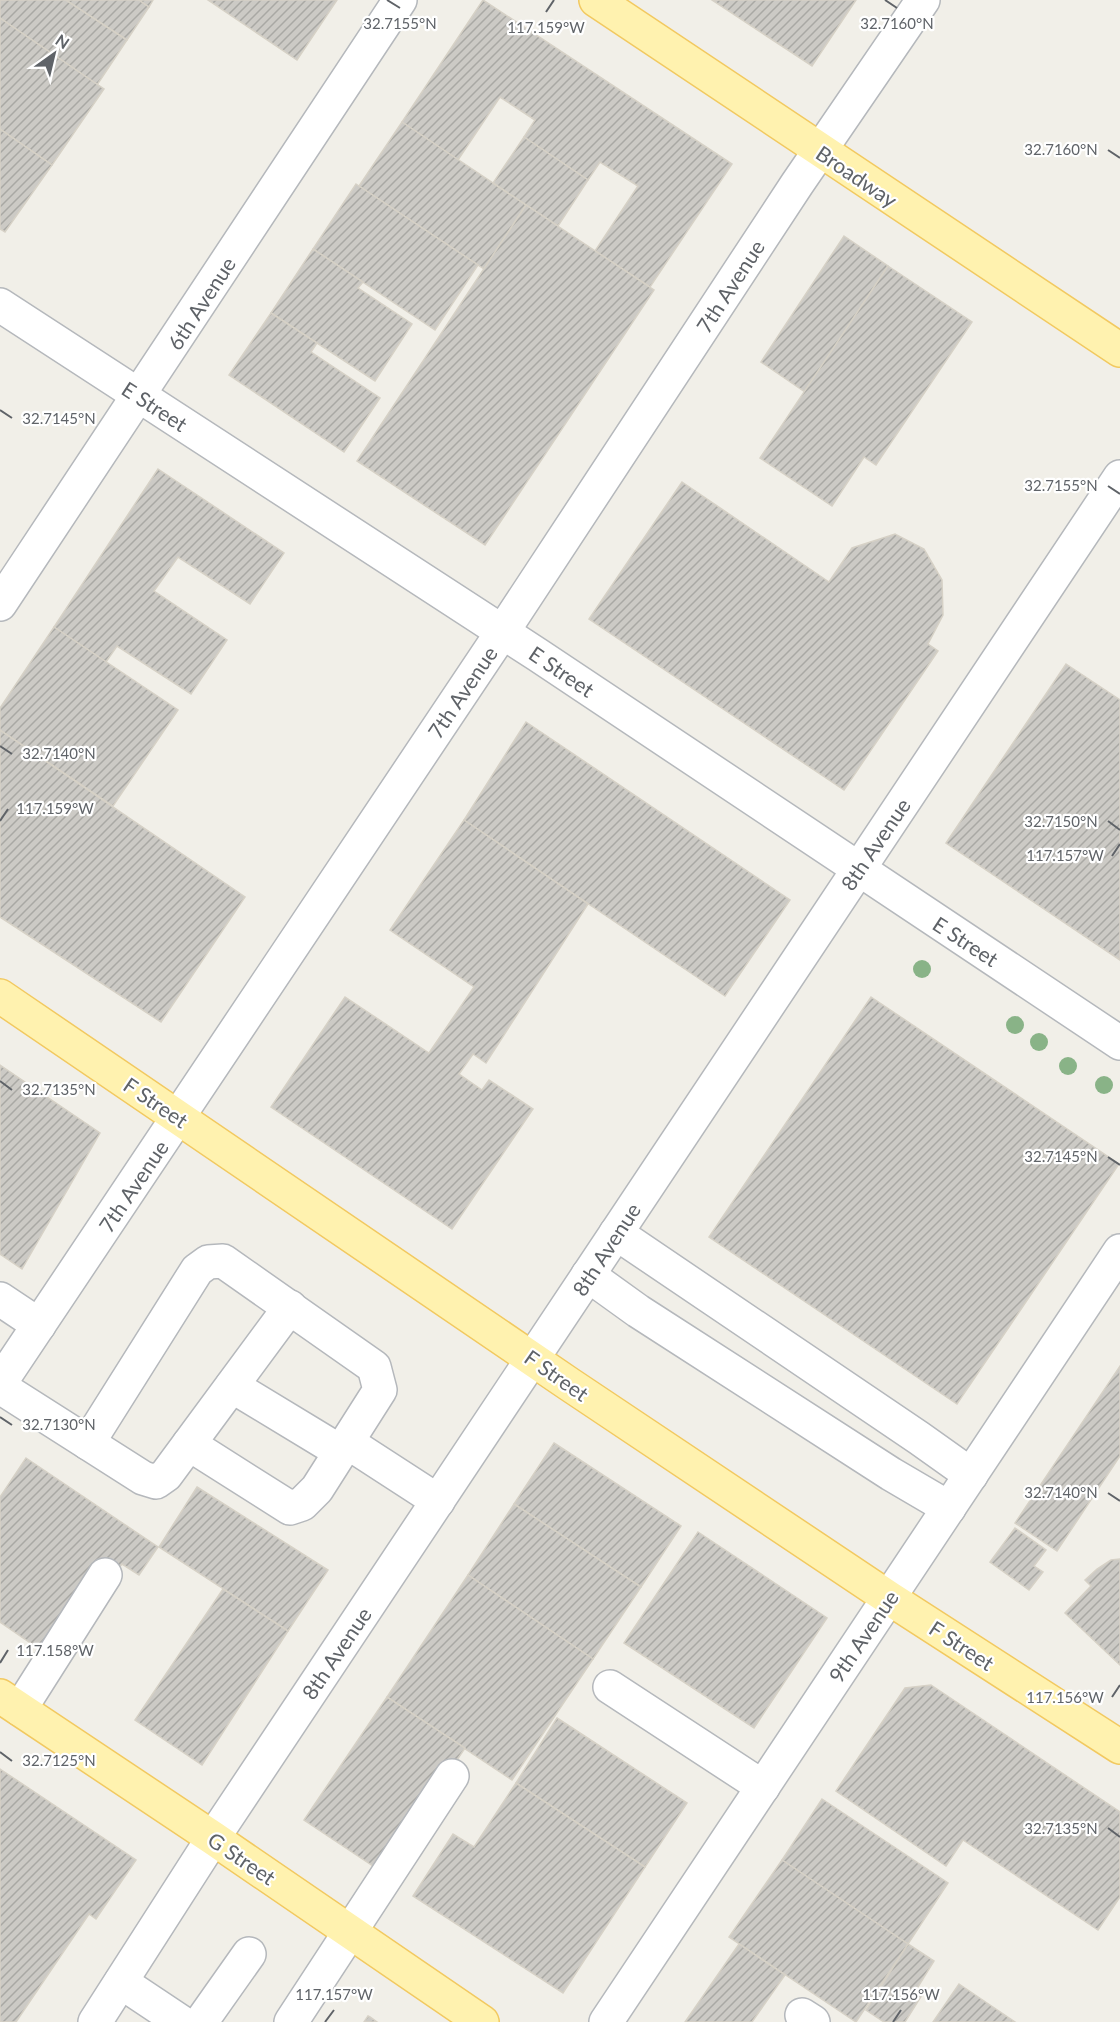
<svg xmlns="http://www.w3.org/2000/svg" width="1120" height="2022" font-family="Lato,sans-serif">
<defs>
<pattern id="building-hatch" width="6" height="6" patternUnits="userSpaceOnUse" patternTransform="scale(1.5)"><rect width="6" height="6" fill="#cccac5"/><path d="M-1 1l2-2M0 6l6-6M5 7l2-2" fill="none" stroke="#a9a8a4"/></pattern>
</defs>
<rect width="100%" height="100%" fill="#f1efe8"/>
<!-- building -->
<g fill="url(#building-hatch)" stroke="#d6d1c6" stroke-width="1.5">
<polygon points="0,0 66,0 127,40 97,85 0,18"/>
<polygon points="66,0 139,0 149,7 127,40"/>
<polygon points="139,0 153,0 149,7"/>
<polygon points="208,0 337,0 297,60"/>
<polygon points="483,0 732,164 650,287 595,251 638,186 600,162 588,180 524,137 535,120 500,97 458,160 402,122"/>
<polygon points="712,0 856,0 812,66"/>
<polygon points="0,18 104,89 52,165 0,129"/>
<polygon points="402,122 526,205 484,269 359,186"/>
<polygon points="0,129 52,165 5,232 0,229"/>
<polygon points="524,137 588,180 558,226 493,183"/>
<polygon points="356,184 478,265 435,330 313,249"/>
<polygon points="526,205 654,290 485,545 357,461"/>
<polygon points="844,236 888,266 805,392 761,362"/>
<polygon points="313,249 363,282 358,288 412,324 375,381 271,313"/>
<polygon points="888,266 972,322 876,465 864,457 832,506 760,458"/>
<polygon points="271,313 317,343 311,352 380,398 344,452 229,375"/>
<polygon points="158,469 284,553 250,604 178,557 154,591 227,640 191,694 117,646 106,662 54,627"/>
<polygon points="682,482 829,582 852,548 895,534 924,549 942,580 943,615 928,644 938,651 844,790 589,619"/>
<polygon points="54,627 178,710 113,806 0,730 0,708"/>
<polygon points="1066,664 1120,700 1120,960 946,843"/>
<polygon points="526,722 790,900 725,996 464,820"/>
<polygon points="0,730 245,897 161,1022 0,917"/>
<polygon points="464,820 588,904 486,1063 473,1054 459,1074 482,1090 489,1080 533,1109 452,1229 271,1107 345,997 429,1053 474,987 390,930"/>
<polygon points="871,997 1119,1164 957,1404 709,1237"/>
<polygon points="0,1065 100,1133 22,1269 0,1254"/>
<polygon points="1120,1366 1120,1456 1057,1551 1015,1523"/>
<polygon points="554,1443 681,1526 641,1587 514,1504"/>
<polygon points="26,1458 158,1547 139,1575 122,1564 48,1655 0,1622 0,1497"/>
<polygon points="197,1487 328,1570 288,1631 159,1547"/>
<polygon points="514,1504 641,1587 593,1659 468,1575"/>
<polygon points="1015,1528 1046,1550 1034,1566 1043,1572 1029,1590 990,1562"/>
<polygon points="698,1532 827,1618 754,1728 624,1643"/>
<polygon points="1120,1559 1120,1665 1065,1613 1091,1586 1085,1580 1097,1569 1111,1560"/>
<polygon points="468,1575 593,1659 512,1780 387,1697"/>
<polygon points="223,1589 288,1631 202,1765 135,1720"/>
<polygon points="931,1685 1120,1812 1120,1897 1098,1930 963,1840 946,1866 836,1791 905,1688"/>
<polygon points="387,1697 465,1748 382,1872 304,1820"/>
<polygon points="557,1718 687,1803 645,1867 516,1783"/>
<polygon points="0,1769 136,1860 96,1919 89,1914 16,2022 0,2022"/>
<polygon points="516,1783 645,1867 563,1993 413,1896 453,1834 474,1847"/>
<polygon points="822,1799 948,1883 908,1944 782,1860"/>
<polygon points="782,1860 908,1944 856,2022 729,1937"/>
<polygon points="739,1944 785,1975 752,2022 685,2022"/>
<polygon points="908,1944 934,1961 916,1990 922,1995 905,2022 884,2022 866,2010"/>
<polygon points="959,1984 1015,2022 933,2022"/>
<polygon points="368,2016 370,2017 377,2022 364,2022"/>
</g>
<g fill="none" stroke-linecap="round" stroke-linejoin="round">
<!-- minor casing -->
<g stroke="#b5b8bc" stroke-width="36">
<g id="minor">
<polyline points="0,305 538,655 1120,1043"/>
<polyline points="0,604 400,0"/>
<polyline points="616,1233 919,1438 971,1475"/>
<polyline points="588,1275 638,1311 891,1474 949,1508"/>
<polyline points="0,1299 39,1325"/>
<polyline points="0,1383 503,631 797,184 923,0"/>
<polyline points="232,1386 341,1452"/>
<polyline points="0,1387 143,1478 156,1482 166,1475 290,1307"/>
<polyline points="347,1442 438,1501"/>
<polyline points="88,1443 197,1270 208,1262 223,1261 374,1367 380,1390 317,1489 302,1504 290,1508 189,1444"/>
<polyline points="610,1687 763,1787"/>
<polyline points="20,1709 105,1575"/>
<polyline points="121,1982 181,2022"/>
<polyline points="802,2015 813,2022"/>
<polyline points="95,2022 213,1838 1120,477"/>
<polyline points="201,2022 249,1954"/>
<polyline points="291,2022 452,1776"/>
<polyline points="606,2022 1120,1251"/>
</g>
</g>
<!-- major casing -->
<g stroke="#f2c960" stroke-width="36">
<g id="major">
<polyline points="596,0 1120,350"/>
<polyline points="0,996 569,1384 889,1598 1120,1747"/>
<polyline points="0,1696 213,1838 482,2022"/>
</g>
</g>
<!-- minor -->
<use href="#minor" stroke="#fff" stroke-width="33"/>
<!-- major -->
<use href="#major" stroke="#fff2af" stroke-width="33"/>
</g>
<!-- trees -->
<g fill="#89b387">
<circle cx="922" cy="969" r="9"/>
<circle cx="1015" cy="1025" r="9"/>
<circle cx="1039" cy="1042" r="9"/>
<circle cx="1068" cy="1066" r="9"/>
<circle cx="1104" cy="1085" r="9"/>
</g>
<!-- ticks -->
<path fill="none" stroke="#5f6368" stroke-width="2" d="M387 0 400 8M885 0 897 8M546 12 554 0M1108 150 1120 158M0 410 12 418M1108 486 1120 494M0 746 12 754M0 821 8 809M1108 821 1120 830M1112 856 1120 844M0 1081 12 1090M1108 1157 1120 1165M0 1417 12 1425M1108 1493 1120 1501M0 1663 8 1650M1112 1697 1120 1685M0 1752 12 1761M1108 1828 1120 1837M325 2022 334 2010M893 2022 901 2010"/>
<g text-anchor="middle" dominant-baseline="central" stroke-width="4.5" stroke-linejoin="round" paint-order="stroke">
<!-- street labels -->
<g font-size="21" fill="#5f6368" stroke="#fff">
<text transform="translate(857 176) rotate(34)">Broadway</text>
<text transform="translate(730 286) rotate(-57)">7th Avenue</text>
<text transform="translate(201 303) rotate(-57)">6th Avenue</text>
<text transform="translate(155 406) rotate(33)">E Street</text>
<text transform="translate(562 671) rotate(34)">E Street</text>
<text transform="translate(462 692) rotate(-56)">7th Avenue</text>
<text transform="translate(875 844) rotate(-56)">8th Avenue</text>
<text transform="translate(966 941) rotate(33)">E Street</text>
<text transform="translate(156 1102) rotate(34)">F Street</text>
<text transform="translate(133 1186) rotate(-56)">7th Avenue</text>
<text transform="translate(606 1249) rotate(-57)">8th Avenue</text>
<text transform="translate(557 1375) rotate(35)">F Street</text>
<text transform="translate(863 1636) rotate(-56)">9th Avenue</text>
<text transform="translate(962 1645) rotate(33)">F Street</text>
<text transform="translate(336 1653) rotate(-56)">8th Avenue</text>
<text transform="translate(242 1858) rotate(34)">G Street</text>
</g>
</g>
<g font-size="15" text-anchor="middle" fill="#5f6368" stroke="#fff" stroke-width="4.5" stroke-linejoin="round" paint-order="stroke">
<text x="400" y="29">32.7155°N</text>
<text x="897" y="29">32.7160°N</text>
<text x="546" y="33">117.159°W</text>
<text x="1061" y="155">32.7160°N</text>
<text x="59" y="424">32.7145°N</text>
<text x="1061" y="491">32.7155°N</text>
<text x="59" y="759">32.7140°N</text>
<text x="55" y="814">117.159°W</text>
<text x="1061" y="827">32.7150°N</text>
<text x="1065" y="861">117.157°W</text>
<text x="59" y="1095">32.7135°N</text>
<text x="1061" y="1162">32.7145°N</text>
<text x="59" y="1430">32.7130°N</text>
<text x="1061" y="1498">32.7140°N</text>
<text x="55" y="1656">117.158°W</text>
<text x="1065" y="1703">117.156°W</text>
<text x="59" y="1766">32.7125°N</text>
<text x="1061" y="1834">32.7135°N</text>
<text x="334" y="2000">117.157°W</text>
<text x="901" y="2000">117.156°W</text>
</g>
<!-- north arrow -->
<g transform="translate(54 54) rotate(34)" stroke="#ffffff" stroke-width="4.5" paint-order="stroke">
<path d="M0-4.5L10 22L0 15L-10 22Z" fill="#5f6368"/>
<text y="-9" font-size="16" font-weight="bold" text-anchor="middle" fill="#5f6368">N</text>
</g>
</svg>
